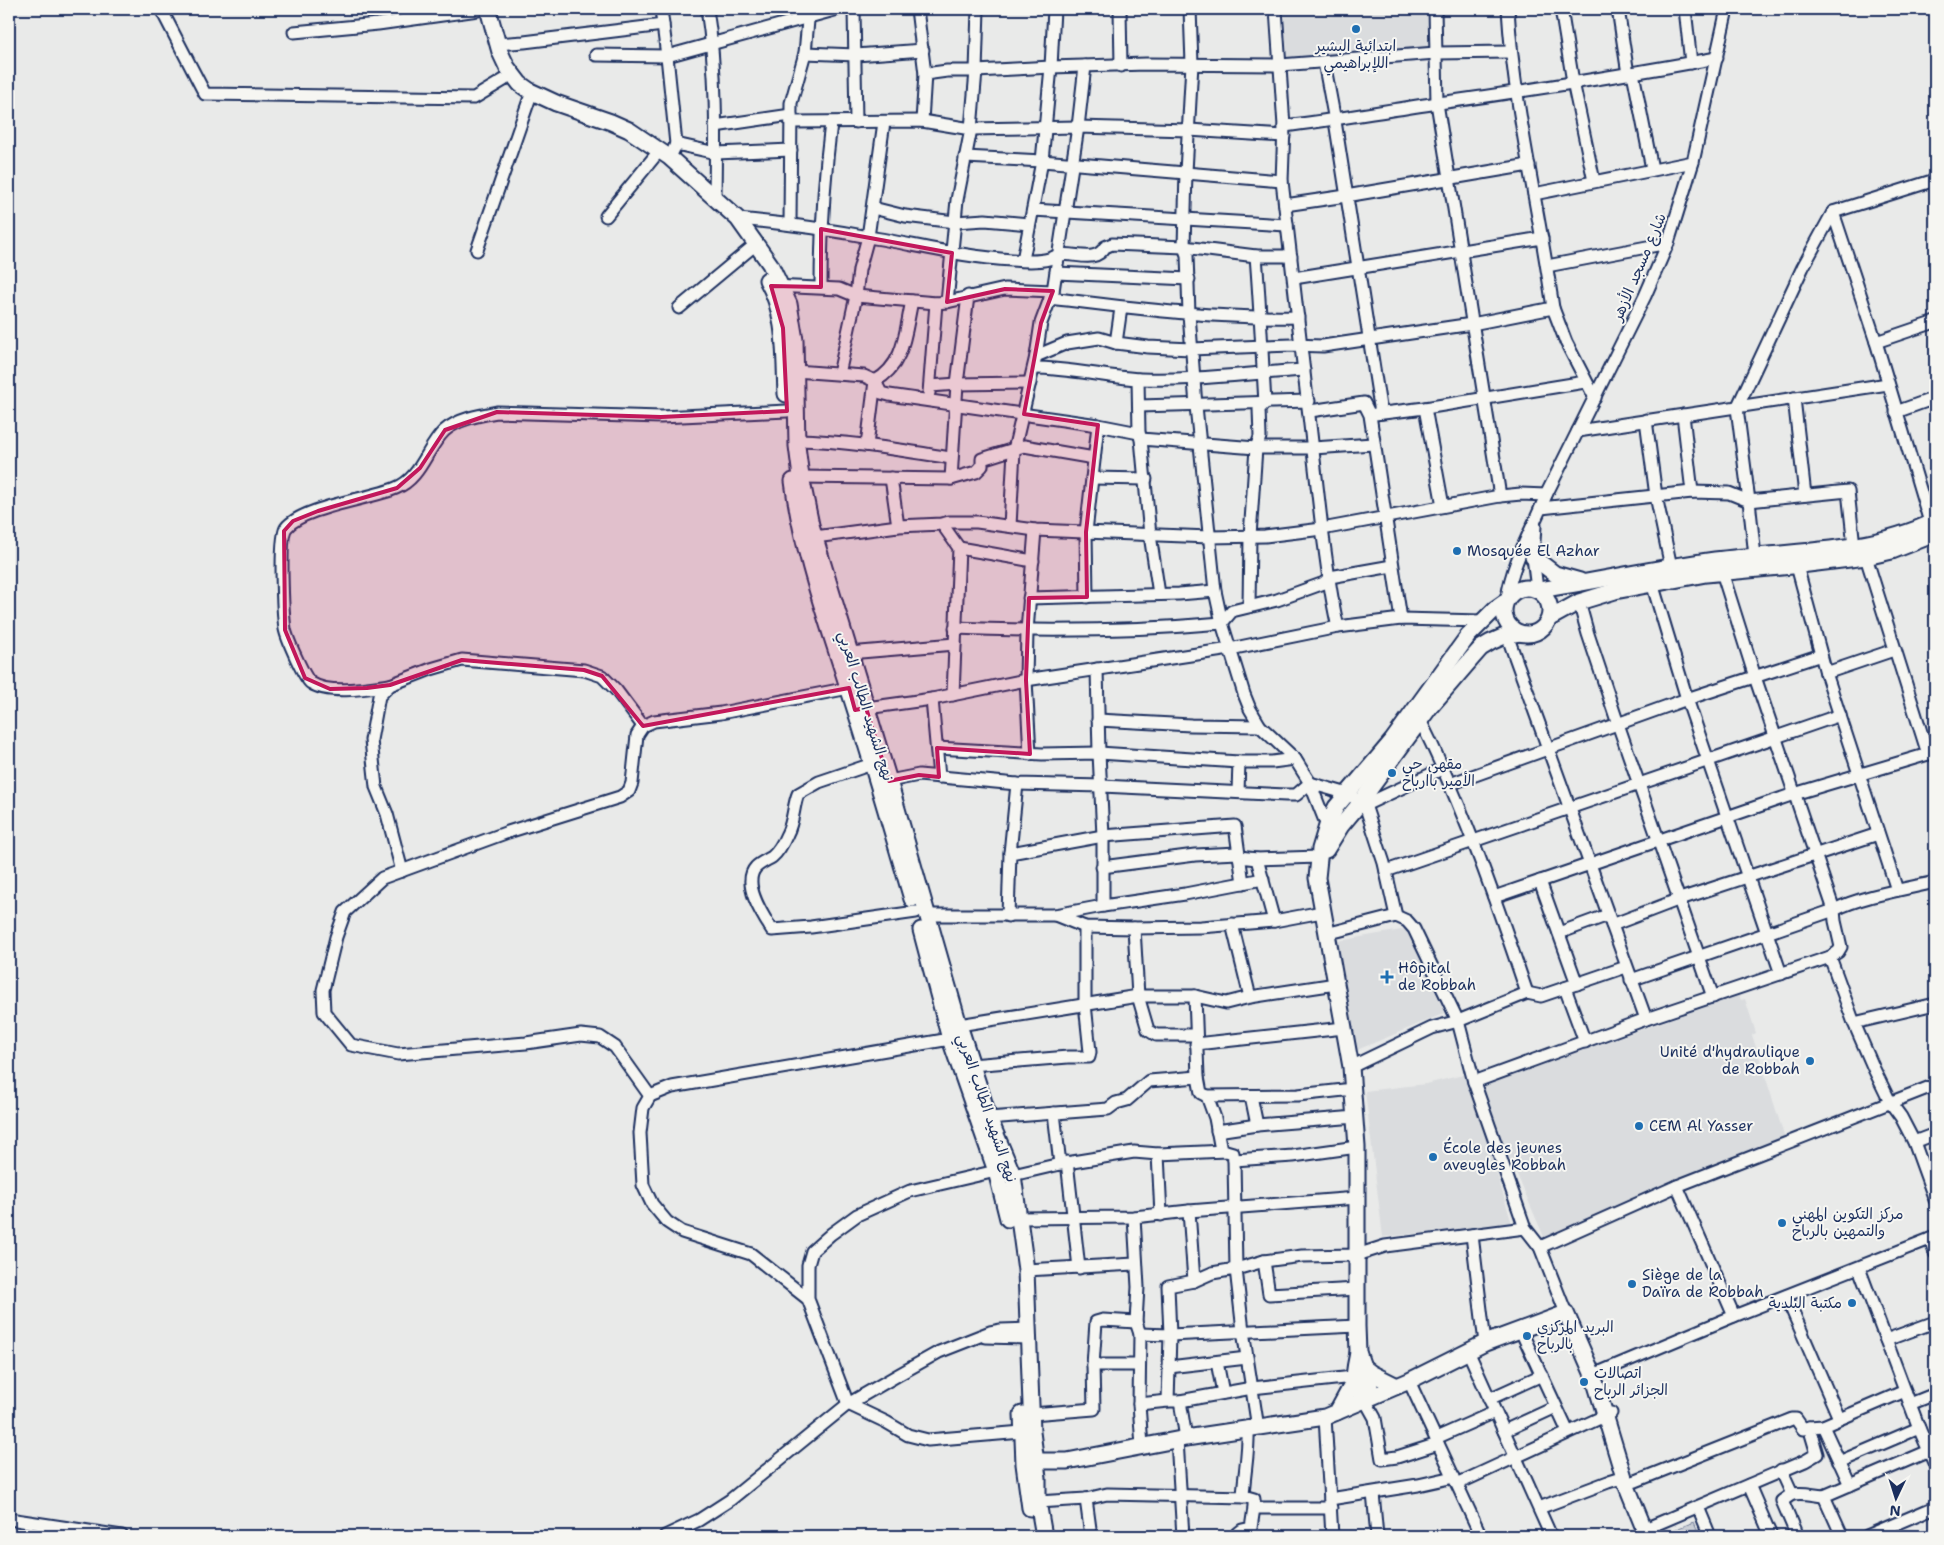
<svg xmlns="http://www.w3.org/2000/svg" width="1944" height="1545" font-family="'Shantell Sans','Playpen Sans Arabic',sans-serif">
<rect width="100%" height="100%" fill="#e9eae9"/>
<filter id="ink" filterUnits="userSpaceOnUse"><feTurbulence type="fractalNoise" baseFrequency=".02" numOctaves="2"/><feDisplacementMap in="SourceGraphic" scale="10" xChannelSelector="R" yChannelSelector="G"/><feConvolveMatrix kernelMatrix="1 2 1 2 8 2 1 2 1" color-interpolation-filters="sRGB"/></filter>
<g filter="url(#ink)">
<!-- built -->
<g fill="#dadcde">
<polygon points="1284,9 1427,9 1428,49 1287,58"/>
<polygon points="1407,929 1445,1013 1357,1050 1338,941"/>
<polygon points="1739,995 1741,1000 1745,999 1756,1033 1752,1035 1785,1138 1544,1237 1479,1087"/>
<polygon points="1467,1074 1512,1224 1383,1237 1365,1091 1426,1084"/>
</g>
<!-- green -->
<polygon fill="#caced5" stroke="#727e9a" points="1694,1522 1700,1536 1673,1536 1671,1531"/>
<g fill="none" stroke-linecap="round" stroke-linejoin="round">
<!-- minor casing -->
<g stroke="#1b2f5e" stroke-width="15">
<g id="minor">
<polyline points="161,9 205,94 474,98 504,80"/>
<polyline points="661,9 667,56 676,144"/>
<path d="M707 9C717 71 716 134 715 197"/>
<polyline points="854,9 856,122"/>
<polyline points="917,9 925,74 922,121"/>
<polyline points="1120,9 1121,66"/>
<polyline points="1190,9 1192,64 1186,172 1184,247 1187,255 1189,314 1196,406 1215,591 1222,623 1244,694 1250,709 1260,726 1295,759 1310,783 1327,826"/>
<path d="M1276 9 1284 126 1282 181 1322 529C1327 562 1330 595 1338 627"/>
<polyline points="1435,9 1437,103 1500,496"/>
<path d="M1508 9C1514 110 1539 208 1553 308"/>
<polyline points="1561,9 1573,82 1594,181"/>
<polyline points="1618,9 1628,74"/>
<polyline points="1685,9 1691,63"/>
<polyline points="294,32 378,24 478,10"/>
<polyline points="497,44 524,42 663,25"/>
<polyline points="805,53 856,55 923,50"/>
<polyline points="596,55 667,56 838,9"/>
<polyline points="1324,62 1335,121 1381,413"/>
<polyline points="1633,73 1652,169"/>
<polyline points="925,74 947,71 976,71 1051,67 1146,64 1280,65 1436,53 1510,52"/>
<polyline points="791,122 922,121 971,129 1078,127 1189,130 1284,136"/>
<polyline points="715,126 791,115"/>
<path d="M1284 126C1336 120 1387 110 1439 103 1532 90 1624 75 1717 58"/>
<polyline points="673,151 676,144 716,153 791,150"/>
<polyline points="965,157 1042,161 1282,181"/>
<polyline points="1534,194 1693,162"/>
<polyline points="1285,205 1346,196 1529,165"/>
<polyline points="873,208 905,216 955,222 985,220 1029,224"/>
<polyline points="1033,210 1287,225"/>
<polyline points="1833,212 1876,342 1932,529"/>
<polyline points="606,216 655,156"/>
<path d="M738 219C782 223 826 229 869 237 917 245 963 257 1012 260 1023 261 1038 262 1049 259 1053 258 1056 255 1060 255 1075 252 1095 264 1105 247L1112 244 1184 247 1256 256H1291"/>
<polyline points="790,224 791,103 805,53 809,10"/>
<polyline points="477,250 529,100"/>
<polyline points="1023,260 1042,161 1051,67 1054,9"/>
<polyline points="1547,266 1668,243"/>
<polyline points="1056,273 1189,279"/>
<polyline points="1294,278 1542,238"/>
<polyline points="773,286 839,289 856,296 936,303 947,302 1005,289 1053,291"/>
<path d="M821 287C821 232 824 178 831 123"/>
<path d="M1050 298C1132 308 1214 319 1298 317"/>
<polyline points="947,302 957,200 971,129 976,71 978,9"/>
<polyline points="679,308 750,249"/>
<polyline points="1876,342 1935,322"/>
<polyline points="1116,343 1121,308"/>
<polyline points="1036,356 1067,343 1099,338 1116,343 1148,347 1191,349 1292,345 1323,346 1472,324 1553,308 1566,342 1595,398"/>
<path d="M1034 368C1069 368 1105 377 1140 379 1195 381 1250 373 1304 370"/>
<polyline points="795,371 864,376 875,381 881,393 889,395 1098,425 1139,433"/>
<polyline points="839,374 856,296 859,270 868,237 884,122"/>
<polyline points="1138,379 1139,433 1141,439 1150,535 1159,594"/>
<polyline points="930,386 957,384 1030,383"/>
<polyline points="929,393 936,303"/>
<polyline points="1794,398 1805,495"/>
<polyline points="1139,406 1309,401"/>
<polyline points="1425,408 1443,506"/>
<polyline points="1310,411 1364,403 1370,415 1401,619"/>
<polyline points="1896,412 1935,398"/>
<polyline points="1375,414 1425,408 1585,382"/>
<polyline points="1683,415 1692,492"/>
<polyline points="1646,420 1656,496 1671,567"/>
<polyline points="1578,431 1888,384"/>
<polyline points="1141,439 1256,448 1313,448 1373,444"/>
<path d="M797 440C849 441 900 450 951 458"/>
<path d="M867 445 875 381C905 365 905 331 912 301"/>
<polyline points="801,477 951,479 976,472 982,466 982,459 1024,446 1094,458"/>
<polyline points="891,478 898,526"/>
<polyline points="1092,478 1146,479"/>
<polyline points="951,479 957,384 968,296"/>
<polyline points="1541,508 1692,492 1729,493 1749,501 1755,556"/>
<polyline points="942,524 959,548 953,695"/>
<polyline points="1010,526 1014,450 1036,356 1041,323 1053,291 1078,127 1085,66"/>
<polyline points="1535,526 1533,557 1537,589"/>
<polyline points="815,537 898,526 942,524 949,522 977,522 1035,530 1209,537 1265,536 1322,529 1500,496 1521,494 1546,495"/>
<polyline points="1854,546 1848,491 1749,501 1737,408 1803,267 1833,212 1935,180"/>
<polyline points="959,548 1033,561"/>
<polyline points="1866,557 1928,754"/>
<polyline points="1797,566 1826,673 1897,890"/>
<polyline points="1652,583 1687,699 1781,974"/>
<polyline points="1087,597 1086,532 1098,425"/>
<polyline points="1029,598 1179,594 1215,591"/>
<path d="M1507 598C1513 559 1532 531 1546 495L1645 296 1668 243 1693 162 1727 9"/>
<polyline points="1579,602 1588,634 1618,724 1713,997"/>
<path d="M1249 606 1250 536 1256 448 1260 437 1259 409 1265 403C1262 354 1260 305 1256 256"/>
<path d="M955 628C1044 632 1133 631 1222 623L1232 611 1277 600 1324 583 1330 577 1392 566"/>
<polyline points="1507,635 1646,1019"/>
<polyline points="849,653 955,644"/>
<polyline points="1097,669 1099,753 1103,836 1103,906"/>
<polyline points="1826,673 1894,650"/>
<path d="M390 685C369 688 329 695 311 683 304 678 287 639 285 629 283 614 279 538 286 528 302 507 370 499 396 488 421 478 426 449 444 431 457 419 480 415 497 412L661 417 787 411"/>
<polyline points="932,699 939,777"/>
<polyline points="859,709 932,699 1026,680 1230,649 1338,627 1401,619 1482,621"/>
<polyline points="1098,720 1191,725 1260,726"/>
<polyline points="937,748 1042,754 1099,753 1239,762 1272,762 1295,759"/>
<polyline points="1030,754 1026,680 1027,631 1035,530"/>
<path d="M872 764 819 782 798 794C793 806 794 821 787 834 784 841 778 852 772 857 767 860 760 863 756 867 741 883 763 916 772 930L811 927 916 912"/>
<polyline points="889,781 919,775 1017,784 1102,786 1286,795 1296,795 1310,783"/>
<polyline points="1310,783 1348,794 1365,805 1384,863 1396,916"/>
<polyline points="1450,784 1687,699 1821,655"/>
<polyline points="1238,792 1239,762"/>
<polyline points="1365,805 1444,768"/>
<polyline points="1010,853 1017,784"/>
<polyline points="1239,857 1257,859 1319,857"/>
<polyline points="1257,859 1274,921"/>
<polyline points="1102,867 1195,855 1238,853"/>
<polyline points="402,871 387,814 376,787 371,740 379,696 390,685 431,669 462,660 584,670 602,676 616,690 643,726"/>
<polyline points="1386,871 1840,715"/>
<polyline points="1540,881 1577,984"/>
<polyline points="1494,897 1794,794 1935,752"/>
<polyline points="928,915 1055,915 1085,927 1134,928 1201,927 1274,921 1322,912"/>
<polyline points="1055,915 1103,906 1185,894 1263,879"/>
<polyline points="1008,916 1010,853 1103,836 1235,826 1243,883"/>
<polyline points="1232,924 1250,997"/>
<polyline points="1612,925 1680,899 1878,834"/>
<polyline points="1134,928 1138,996 1148,1030 1156,1035 1195,1035"/>
<polyline points="1559,933 1608,915"/>
<polyline points="1326,934 1396,916 1407,921 1414,929 1458,1021 1474,1082 1525,1228 1540,1247 1566,1313"/>
<polyline points="1830,957 1854,1023 1874,1069 1890,1102 1901,1117 1914,1142 1935,1200"/>
<polyline points="1631,980 1834,910 1755,677 1722,572"/>
<polyline points="1565,988 1585,1042"/>
<polyline points="1527,993 1541,996 1626,967"/>
<polyline points="1195,996 1198,1077 1201,1093 1207,1096 1215,1118 1221,1150"/>
<polyline points="1854,1023 1935,1004"/>
<polyline points="959,1025 1138,996 1195,996 1226,1003 1250,997 1336,984"/>
<polyline points="950,1039 672,1087 650,1096 643,1108 640,1133 643,1185 652,1204 667,1222 682,1232 751,1254 808,1299 848,1404 886,1422 908,1435 928,1440 1022,1432"/>
<polyline points="1196,1044 1344,1028"/>
<polyline points="971,1065 1068,1057 1089,1057 1090,1052 1085,1004 1085,927"/>
<path d="M1351 1067 1432 1028 1458 1021 1527 993C1496 901 1464 808 1420 720"/>
<path d="M1474 1082 1646 1019 1830 957 1838 952 1841 947 1835 921 1834 910C1862 896 1905 889 1935 882"/>
<polyline points="650,1096 615,1047 600,1037 581,1035 526,1043 398,1054 351,1045 324,1012 323,990 336,937 345,912 382,878 508,832 620,797 629,791 632,783 637,735 643,726 654,721 721,713 849,688"/>
<polyline points="1207,1096 1298,1095 1353,1089"/>
<polyline points="1251,1096 1257,1125"/>
<polyline points="1054,1113 1060,1164"/>
<polyline points="989,1118 1108,1109 1116,1103 1127,1100 1149,1081 1198,1077"/>
<polyline points="1217,1131 1257,1125 1356,1117"/>
<polyline points="1914,1142 1935,1134"/>
<polyline points="1158,1154 1161,1215"/>
<polyline points="1234,1160 1293,1156 1357,1147"/>
<polyline points="1067,1162 1079,1268"/>
<polyline points="1677,1186 1734,1316"/>
<polyline points="1189,1211 1357,1198"/>
<polyline points="1134,1217 1138,1287 1136,1322 1140,1334 1139,1404 1142,1446"/>
<polyline points="1018,1218 1134,1217 1189,1211 1194,1281 1212,1273 1236,1269 1264,1261 1302,1256 1357,1255 1385,1246 1525,1228"/>
<polyline points="1472,1235 1485,1343"/>
<polyline points="1930,1239 1935,1253"/>
<polyline points="1540,1247 1677,1186 1935,1085"/>
<polyline points="1264,1261 1269,1294 1357,1289"/>
<polyline points="1859,1268 1919,1428 1935,1465"/>
<polyline points="1026,1270 1135,1264"/>
<polyline points="1786,1296 1839,1418"/>
<polyline points="808,1299 808,1265 812,1251 831,1234 857,1215 910,1191 996,1171 1013,1175 1060,1164 1134,1152 1158,1154 1226,1151 1233,1153 1234,1160 1236,1269 1243,1331 1258,1428"/>
<polyline points="1521,1331 1568,1432"/>
<polyline points="1140,1334 1170,1335 1357,1326"/>
<polyline points="985,1337 1028,1338"/>
<polyline points="1886,1340 1935,1322"/>
<polyline points="1468,1351 1551,1536"/>
<polyline points="1217,1362 1223,1393"/>
<polyline points="1093,1365 1139,1365"/>
<polyline points="1169,1367 1247,1358"/>
<polyline points="1593,1375 1734,1316 1935,1237"/>
<polyline points="1409,1381 1481,1536"/>
<polyline points="1489,1399 1542,1375"/>
<polyline points="1365,1400 1375,1418 1382,1459 1397,1457 1438,1444"/>
<polyline points="1168,1401 1170,1335 1168,1286 1194,1281"/>
<polyline points="1180,1401 1186,1438"/>
<polyline points="1139,1404 1168,1401 1180,1401 1252,1388 1353,1377"/>
<polyline points="1910,1404 1935,1394"/>
<polyline points="1032,1414 1094,1409 1093,1365 1096,1322 1103,1320 1136,1322"/>
<polyline points="1325,1417 1332,1536"/>
<polyline points="1823,1426 1850,1485"/>
<polyline points="1504,1431 1556,1407"/>
<polyline points="1436,1438 1495,1412"/>
<polyline points="1177,1440 1183,1536"/>
<polyline points="1839,1462 1919,1428"/>
<path d="M1781 1470 1792 1494C1806 1492 1811 1495 1824 1496"/>
<polyline points="1457,1484 1611,1413"/>
<polyline points="1749,1485 1771,1536"/>
<polyline points="1373,1493 1377,1536"/>
<polyline points="1792,1494 1782,1501 1797,1536"/>
<path d="M1243 1497C1244 1474 1249 1453 1248 1430"/>
<polyline points="1086,1499 1091,1536"/>
<polyline points="1330,1499 1418,1485 1454,1477"/>
<polyline points="1038,1502 1086,1499 1107,1494 1247,1497 1254,1499 1254,1508 1331,1508"/>
<polyline points="1698,1507 1710,1536"/>
<polyline points="1539,1508 1608,1482 1618,1479 1626,1484 1636,1481 1792,1419 1796,1419 1803,1429 1809,1427"/>
<polyline points="9,1519 122,1536"/>
<polyline points="1652,1526 1805,1461 1817,1454 1809,1427 1823,1426 1905,1391"/>
<polyline points="665,1536 699,1520 730,1500 848,1404 898,1375 939,1352 990,1332 1001,1330 1028,1329"/>
<polyline points="1237,1536 1237,1534 1242,1530 1251,1528 1254,1508"/>
<polyline points="1842,1536 1824,1496 1929,1451"/>
<polyline points="1867,1536 1935,1507"/>
</g>
</g>
<!-- major casing -->
<g stroke="#1b2f5e" stroke-width="19">
<g id="major">
<polyline points="488,9 500,52 507,67 520,84 530,91 556,103 611,122 629,130 669,157 738,219 770,264 789,304 795,340 797,446 801,477 811,525 889,781 959,1025 989,1118 1013,1175 1026,1270 1032,1432 1038,1478 1038,1502 1044,1536"/>
<path d="M767 280C787 315 784 355 786 394"/>
<path d="M793 481C802 552 827 620 848 687 871 757 891 828 912 899"/>
<polyline points="1533,557 1555,574 1580,581"/>
<circle cx="1527" cy="611" r="23"/>
<path d="M1539 590C1598 581 1656 568 1715 560 1789 551 1867 554 1935 521"/>
<polyline points="1550,618 1579,602 1615,591 1706,574 1792,566 1866,557 1892,551 1935,534"/>
<polyline points="1326,850 1341,826 1356,808 1430,707 1473,657 1481,648 1491,642 1507,635 1520,633"/>
<polyline points="921,930 950,1039 996,1171 1008,1219"/>
<path d="M1358 1353C1353 1377 1351 1380 1365 1400"/>
<polyline points="1362,1366 1371,1373 1397,1386"/>
<polyline points="1373,1396 1358,1352 1357,1326 1357,1147 1351,1067 1317,878 1320,849 1327,826 1336,807 1392,741 1468,636 1495,609 1505,602"/>
<polyline points="1337,1412 1354,1381"/>
<polyline points="1022,1414 1024,1464 1030,1508"/>
<polyline points="1027,1463 1037,1461 1067,1461 1186,1438 1325,1417 1409,1381 1485,1343 1566,1313 1593,1375 1626,1484 1647,1536"/>
</g>
</g>
<!-- minor -->
<use href="#minor" stroke="#f6f6f2" stroke-width="11"/>
<!-- major -->
<use href="#major" stroke="#f6f6f2" stroke-width="15"/>
</g>
</g>
<!-- marked area -->
<path fill="#c2185b" fill-opacity="0.2" stroke="#c2185b" stroke-width="4" stroke-linejoin="round" d="M821 229 952 253 947 302 1005 289 1053 291 1041 323 1024 414 1098 425 1086 532 1087 597 1029 598 1026 680 1030 754 937 748 939 777 919 775 889 781 866 708 855 710 849 688 643 726 602 676 584 670 462 660 390 685 367 688 330 689 305 678 285 630 284 531 293 521 318 511 397 488 420 468 445 430 497 412 661 417 787 411 783 328 771 286 821 287Z"/>
<!-- markers -->
<g fill="#1f6fb2" stroke="#f6f6f2" stroke-width="2">
<circle cx="1356" cy="29" r="5"/>
<circle cx="1457" cy="551" r="5"/>
<circle cx="1392" cy="773" r="5"/>
<path d="M1384.5 969.5h5v5h5v5h-5v5h-5v-5h-5v-5h5z"/>
<circle cx="1810" cy="1061" r="5"/>
<circle cx="1639" cy="1126" r="5"/>
<circle cx="1433" cy="1157" r="5"/>
<circle cx="1782" cy="1223" r="5"/>
<circle cx="1632" cy="1284" r="5"/>
<circle cx="1852" cy="1303" r="5"/>
<circle cx="1527" cy="1336" r="5"/>
<circle cx="1584" cy="1382" r="5"/>
</g>
<g text-anchor="middle" dominant-baseline="central" stroke-width="4" stroke-linejoin="round" paint-order="stroke">
<!-- poi labels -->
<g font-size="15" fill="#1b2f5e" stroke="#f6f6f2" text-anchor="start">
<text x="1356" y="46" text-anchor="middle">ابتدائية البشير<tspan x="1356" dy="17">اللإبراهيمي</tspan></text>
<text x="1467" y="551">Mosquée El Azhar</text>
<text x="1402" y="764">مقهى حي<tspan x="1402" dy="17">الأمير باارباح</tspan></text>
<text x="1398" y="968">Hôpital<tspan x="1398" dy="17">de Robbah</tspan></text>
<text x="1800" y="1052" text-anchor="end">Unité d'hydraulique<tspan x="1800" dy="17">de Robbah</tspan></text>
<text x="1649" y="1126">CEM Al Yasser</text>
<text x="1443" y="1148">École des jeunes<tspan x="1443" dy="17">aveugles Robbah</tspan></text>
<text x="1792" y="1214">مركز التكوين المهني<tspan x="1792" dy="17">والتمهين بالرباح</tspan></text>
<text x="1642" y="1275">Siège de la<tspan x="1642" dy="17">Daïra de Robbah</tspan></text>
<text x="1842" y="1303" text-anchor="end">مكتبة البلدية</text>
<text x="1537" y="1327">البريد المركزي<tspan x="1537" dy="17">بالرباح</tspan></text>
<text x="1594" y="1373">اتصالات<tspan x="1594" dy="17">الجزائر الرباح</tspan></text>
</g>
<!-- street labels -->
<g font-size="15" fill="#1b2f5e" stroke="#f6f6f2">
<text transform="translate(1639 267) rotate(-67)">شارع مسجد الأزهر</text>
<text transform="translate(866 706) rotate(73)">نهج الشهيد الطالب العربي</text>
<text transform="translate(987 1108) rotate(71)">نهج الشهيد الطالب العربي</text>
</g>
</g>
<!-- margin -->
<rect width="1944" height="1545" fill="none" stroke="#f6f6f2" stroke-width="30"/>
<rect x="15" y="15" width="1914" height="1515" fill="none" stroke="#1b2f5e" stroke-width="2" filter="url(#ink)"/>
<!-- north arrow -->
<g transform="translate(1896 1498) rotate(184)" stroke="#f6f6f2" stroke-width="4" paint-order="stroke">
<path d="M0-4L9 19L0 12L-9 19Z" fill="#1b2f5e"/>
<text y="-8" font-size="14" font-weight="bold" text-anchor="middle" fill="#1b2f5e">N</text>
</g>
</svg>
